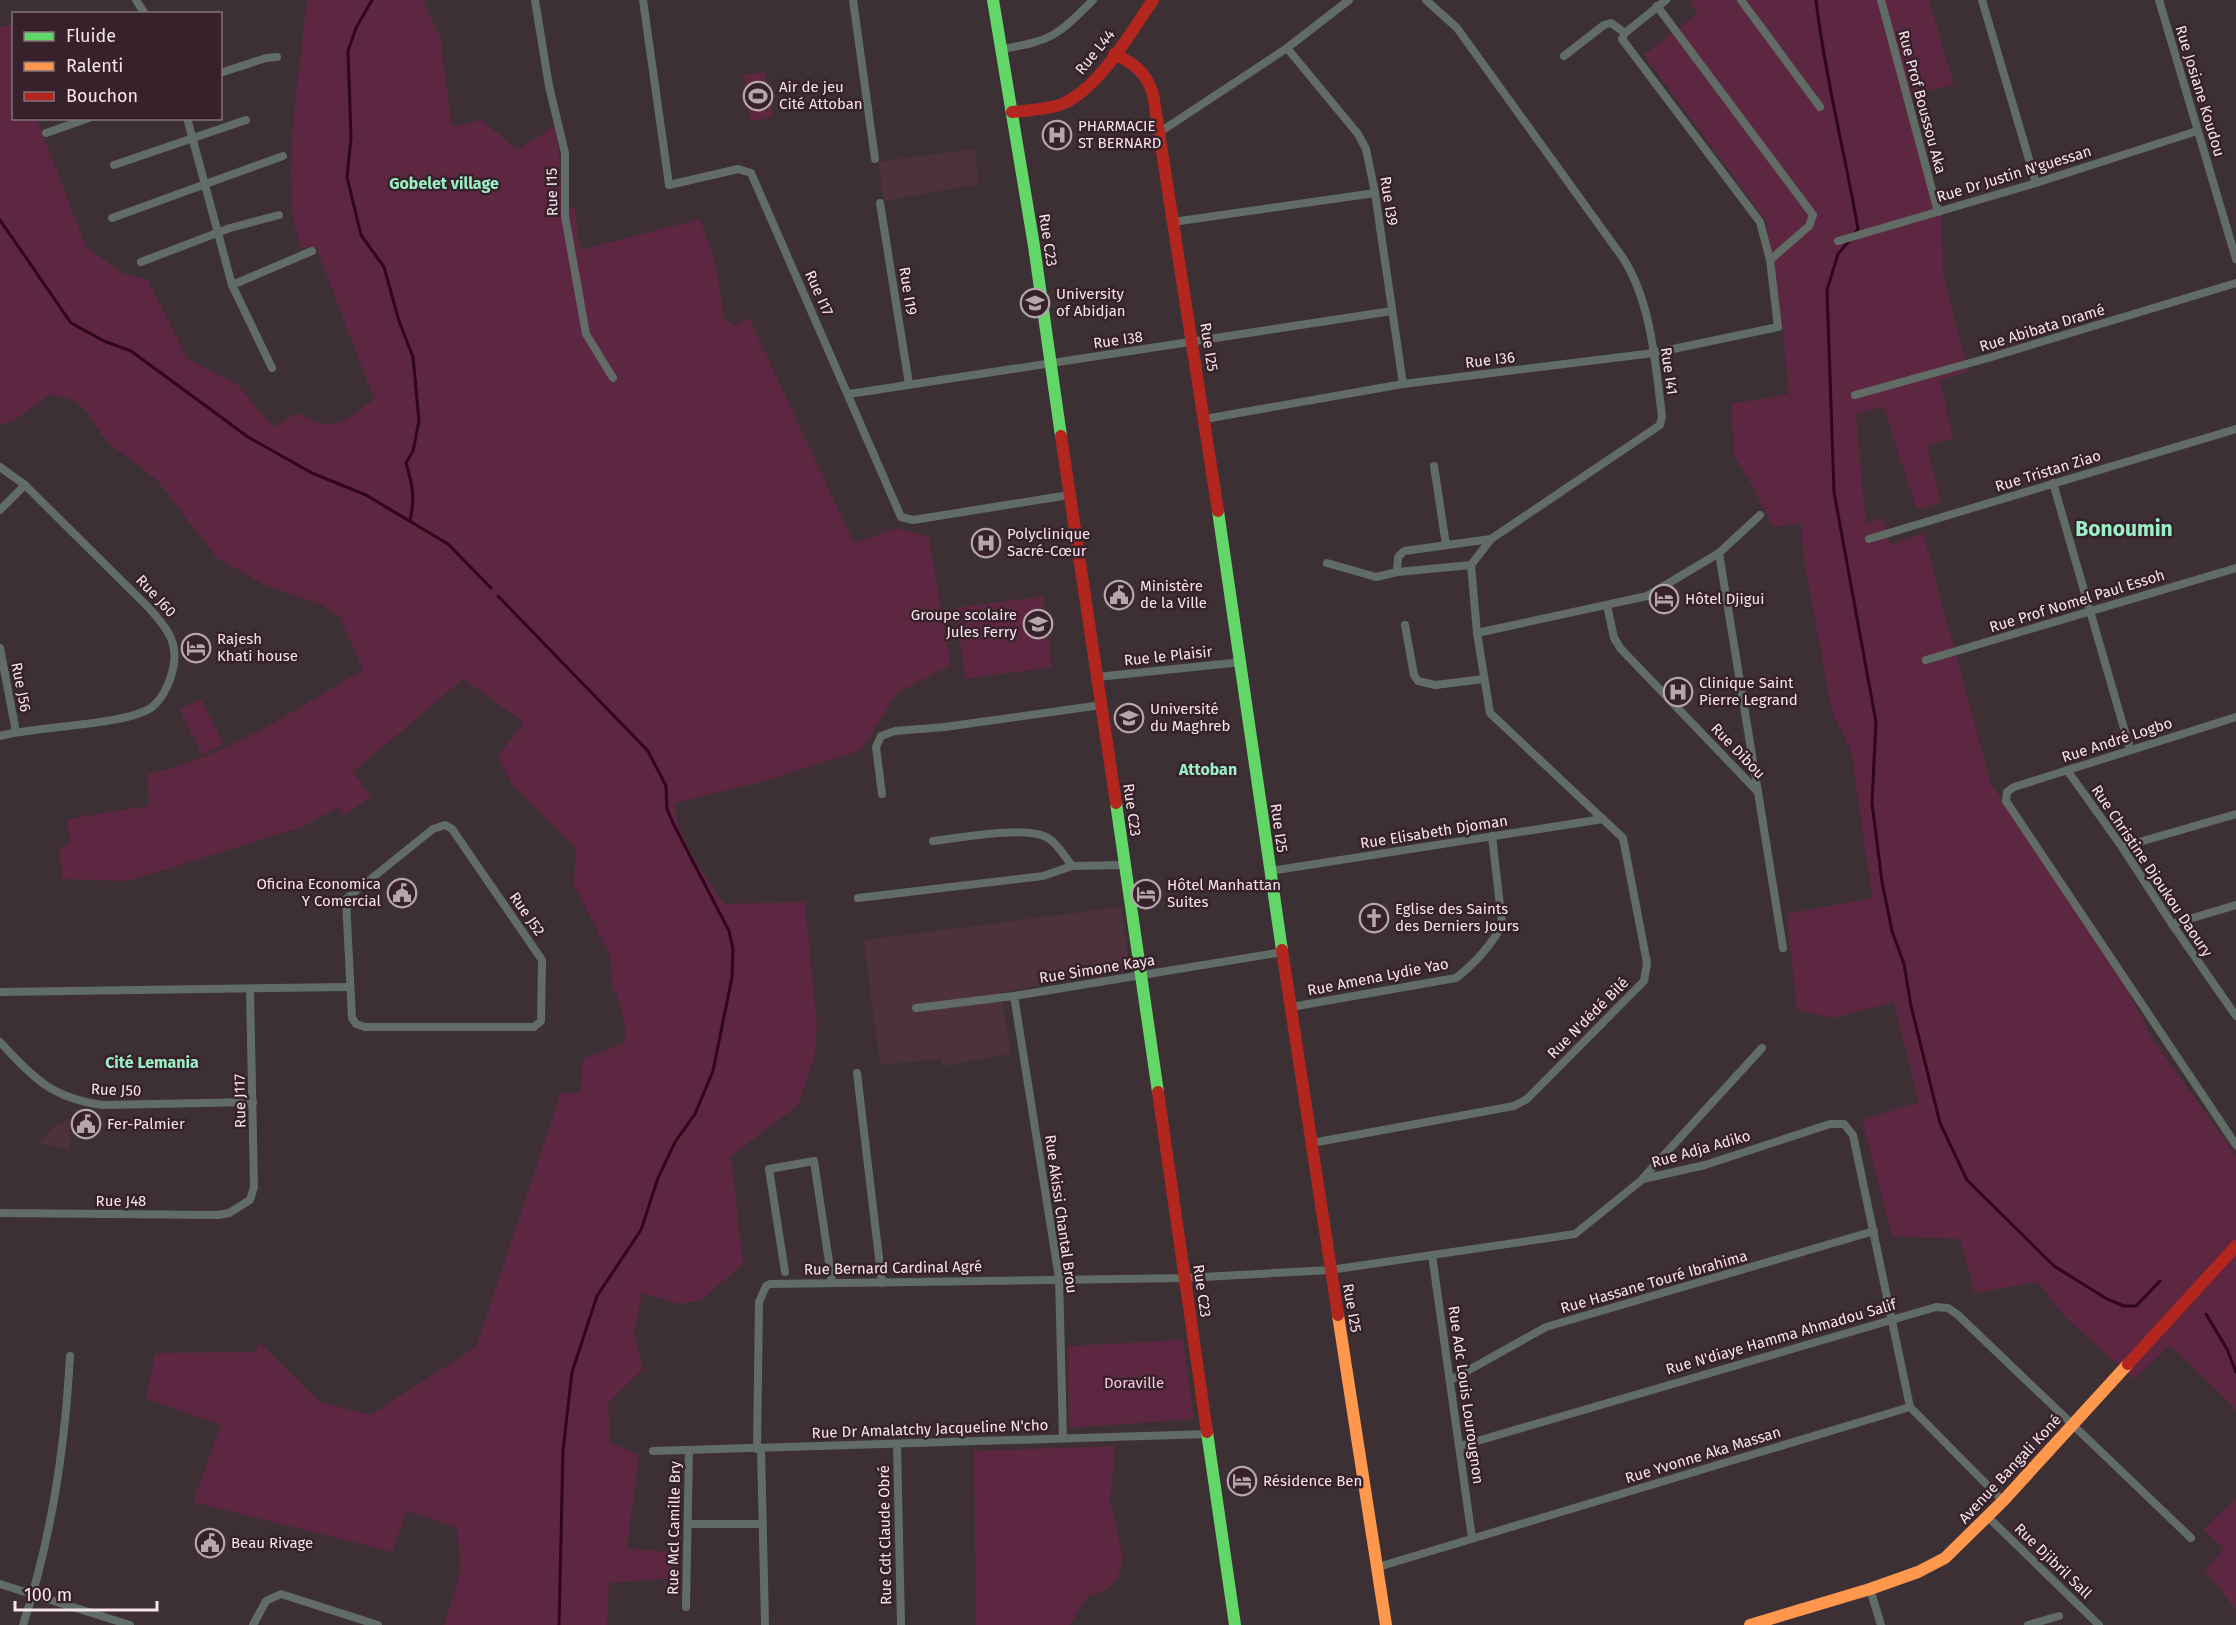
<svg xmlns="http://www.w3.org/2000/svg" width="2236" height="1625" font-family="'Fira Sans',sans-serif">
<rect width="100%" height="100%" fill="#3c3035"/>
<!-- built -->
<g fill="#4d323e">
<polygon points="975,149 979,184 884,201 878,162"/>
<polygon points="1121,907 1130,971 1001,992 1011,1054 942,1066 941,1059 880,1065 864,940"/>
<polygon points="70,1119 70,1149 39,1143 56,1125"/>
</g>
<!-- green -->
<g fill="#5e2741">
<path d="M307 0H423L440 37 452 127 482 120 517 150 557 125 562 204 575 208 580 250 700 219 716 264 724 318 734 326 749 318 854 543 897 528 929 537 951 665 897 693 861 750 769 780 675 803C676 840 705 874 724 904L805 902 817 1024 814 1059 798 1105 731 1156 743 1264 701 1300 680 1304 642 1293 634 1333 643 1369 608 1403 610 1442 639 1456 627 1548 679 1553 675 1578 609 1583 607 1625H444L461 1570 457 1528 407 1511 392 1552 193 1502 221 1425 146 1399 155 1353 254 1352 260 1343 320 1402 370 1415 476 1347 561 1093H580L583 1059 624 1043 626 1032 617 994 613 992 610 955 574 885 576 848 513 786 498 757 524 722 463 679 353 772 371 797 343 816 339 807 302 827 128 881 62 879 59 847 70 845 67 819 149 806 148 774C227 757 294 710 363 670L340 617 322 605 263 584 217 558 157 480 106 441 84 408 70 399 51 394 13 421 0 425V27L13 25 14 118 37 119 86 247 122 273 148 280 188 359 237 384 273 427 298 413C333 434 346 422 374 399L316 247 302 248 293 223 291 173 293 121Z"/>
<polygon points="1690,0 1929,0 1954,84 1910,97 1942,217 1943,275 1969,371 1940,380 1953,438 1927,445 1941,502 1917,510 1883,406 1856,415 1866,523 1883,518 1890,545 1923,533 1991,784 2121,977 2153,1040 2236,1155 2236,1410 2170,1345 2134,1379 2065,1317 2038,1282 1975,1293 1960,1239 1892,1236 1862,1120 1919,1102 1894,1002 1834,1018 1797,1010 1787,914 1872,898 1851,750 1832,712 1804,560 1801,523 1774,527 1734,454 1731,404 1789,394 1782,320 1766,221 1644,55 1697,14"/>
<polygon points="765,72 773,117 751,121 744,75"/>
<polygon points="1043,596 1052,667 965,679 956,608"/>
<polygon points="201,699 224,744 202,755 179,709"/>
<polygon points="1183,1340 1194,1419 1069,1428 1068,1346"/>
<polygon points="1115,1446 1110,1500 1123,1558 1117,1580 1107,1589 1087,1597 1070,1625 976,1625 974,1451"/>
<polygon points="2236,1498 2236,1610 2205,1570 2224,1549 2203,1530"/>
</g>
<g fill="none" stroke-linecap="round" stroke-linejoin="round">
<!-- stream -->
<g stroke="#30061c" stroke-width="3">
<path d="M372 0 356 28 348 51 351 138 347 177 361 235 384 267 399 321 413 357 419 421 413 451 406 463C413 486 415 498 410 521"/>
<path d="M1816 0C1825 77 1845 153 1858 229L1855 233"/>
<polyline points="0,220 71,323 104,341 131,351 248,437 312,473 366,495 448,544 491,588"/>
<polyline points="1849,241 1838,254 1827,290 1834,492 1876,722 1872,803 1882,882 1892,931 1904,964 1911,1006 1940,1123 1967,1180 2054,1266 2107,1299 2124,1306 2136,1306 2160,1281"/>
<polyline points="498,596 648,751 666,786 667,809 674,825 729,931 733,949 732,977 713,1071 695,1114 675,1142 658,1178 641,1230 597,1296 572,1372 563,1450 559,1625"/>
<polyline points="2206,1314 2227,1349 2236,1372"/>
</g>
<!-- street -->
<g stroke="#616c66" stroke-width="8">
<polyline points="136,0 145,14"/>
<polyline points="535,0 549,86 565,153 565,216 586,334 613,378"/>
<polyline points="643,0 669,185 738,169 751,173 901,517 913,520 1069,495"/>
<polyline points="853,0 875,159"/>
<polyline points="1741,0 1820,107"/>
<polyline points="1881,0 1938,212"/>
<polyline points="1982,0 2036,183"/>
<polyline points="2159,0 2236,259"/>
<polyline points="1657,6 1813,215 1809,226 1770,260"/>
<polyline points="1287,48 1358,134 1366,149 1375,193 1403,384"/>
<path d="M1003 49C1053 40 1057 36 1093 0"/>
<polyline points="1564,56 1604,25 1611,23 1625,33"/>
<polyline points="220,73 266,58 277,57"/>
<polyline points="187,118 232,285 272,368"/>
<polyline points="1160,132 1287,48 1349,0"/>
<polyline points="46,133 89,118"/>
<polyline points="114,165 246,120"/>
<polyline points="880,203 909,384"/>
<polyline points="112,218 283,156"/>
<polyline points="1173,222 1375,193"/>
<polyline points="1838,241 2036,183 2197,131"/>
<polyline points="141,262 230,228 279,215"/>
<polyline points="232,285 312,251"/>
<polyline points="849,394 1392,311"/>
<polyline points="1855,395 1988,358 2236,283"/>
<polyline points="1205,419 1403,384 1654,353 1778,327 1770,260 1760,222 1622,39 1625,33 1666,0"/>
<polyline points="1434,466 1446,545"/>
<path d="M0 467 25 485 149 608C169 630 181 646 171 676 168 687 161 700 152 707 129 725 36 726 0 736"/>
<polyline points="2053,483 2130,749"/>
<polyline points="0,510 25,485"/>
<polyline points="1869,539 2236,429"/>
<polyline points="1719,553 1758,792"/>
<polyline points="1327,563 1376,577 1397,572 1471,565"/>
<polyline points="1397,572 1398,557 1404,551 1491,539"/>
<polyline points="1607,605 1614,638 1621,649 1758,792 1783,948"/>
<polyline points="1405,625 1414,675 1418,681 1435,685 1484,679"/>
<polyline points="1477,633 1647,596 1719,553 1760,515"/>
<polyline points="0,648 16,732"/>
<polyline points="1926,660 2236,568"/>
<polyline points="1097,677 1242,662"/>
<polyline points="2236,717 2014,787 2007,792 2006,801 2236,1145"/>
<polyline points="2067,770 2122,847 2172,924 2236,1016"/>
<polyline points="882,794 876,747 881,736 895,731 945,727 1101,705"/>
<polygon points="445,825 452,829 542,960 541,1021 534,1027 365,1027 356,1024 352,1018 346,899 433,829"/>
<path d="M933 841C959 838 1026 825 1048 838 1058 844 1065 857 1072 866"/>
<polyline points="2122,847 2236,814"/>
<polyline points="1270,871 1603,819"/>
<polyline points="858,898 1043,876 1072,866 1125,865"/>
<polyline points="2172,924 2236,905"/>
<polyline points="0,992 349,987"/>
<polyline points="1014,996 1059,1278 1063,1438"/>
<path d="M1291 1007 1456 978C1473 965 1495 942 1502 923L1492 836"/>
<polyline points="916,1008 1014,996 1283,952"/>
<path d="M0 1042C34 1078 51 1098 103 1105L253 1102"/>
<polyline points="857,1073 882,1283"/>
<path d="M1312 1143 1514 1106 1527 1099 1644 981 1647 963 1623 838 1490 713 1477 633 1471 565 1491 539 1660 425 1662 416C1655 363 1652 304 1623 258L1457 28 1426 0"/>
<polyline points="1643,1178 1762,1048"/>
<polyline points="0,1213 218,1215 229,1213 250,1200 254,1187 250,990"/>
<polyline points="1432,1255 1472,1538"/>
<polyline points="785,1272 769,1169 814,1161 832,1282"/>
<polyline points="1451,1380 1546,1327 1874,1231"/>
<polyline points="897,1444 901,1625"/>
<polyline points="1460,1446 1936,1307 1948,1308 1958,1315 2191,1538"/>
<polyline points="757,1449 759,1302 766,1286 770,1284 1185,1278 1330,1270 1575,1234 1643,1179 1705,1165 1830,1124 1844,1124 1853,1135 1910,1407"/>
<polyline points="761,1449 765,1625"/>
<polyline points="653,1451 1208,1434"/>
<polyline points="1988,1517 2099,1625"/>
<polyline points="688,1524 763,1524"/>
<polyline points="1378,1567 1910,1407 2003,1501"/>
<polyline points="0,1584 130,1625"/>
<polyline points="1870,1589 1881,1625"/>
<polyline points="686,1607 689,1450"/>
<path d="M23 1625C52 1537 65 1448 70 1356"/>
<polyline points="253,1625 266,1601 281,1594 378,1625"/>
<polyline points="2028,1625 2059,1616"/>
</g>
<!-- fast -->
<g stroke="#63d668" stroke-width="12">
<polyline points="993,0 1034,246 1061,436"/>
<polyline points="1218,511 1282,950"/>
<polyline points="1116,803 1158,1092"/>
<polyline points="1207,1432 1235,1625"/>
</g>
<!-- slow -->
<g stroke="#ff974d" stroke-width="12">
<polyline points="1338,1315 1386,1625"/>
<polyline points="1750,1625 1870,1589 1918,1572 1945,1558 2003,1501 2128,1364"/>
</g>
<!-- jam -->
<g stroke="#b3261e" stroke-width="12">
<path d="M1114 54C1134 63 1146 72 1153 94L1218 511"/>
<path d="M1012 112C1028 110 1047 110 1062 104 1100 88 1130 33 1153 0"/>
<polyline points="1061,436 1116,803"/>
<polyline points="1282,950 1338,1315"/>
<polyline points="1158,1092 1207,1432"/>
<polyline points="2128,1364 2236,1246"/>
</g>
</g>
<!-- icons -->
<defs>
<g id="stadium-ring" transform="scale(1.5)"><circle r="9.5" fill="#37212a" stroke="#b5a6ac" stroke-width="1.5"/><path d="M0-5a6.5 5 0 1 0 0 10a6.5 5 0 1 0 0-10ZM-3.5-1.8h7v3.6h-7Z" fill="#b5a6ac"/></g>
<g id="hospital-ring" transform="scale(1.5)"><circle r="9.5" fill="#37212a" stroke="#b5a6ac" stroke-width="1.5"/><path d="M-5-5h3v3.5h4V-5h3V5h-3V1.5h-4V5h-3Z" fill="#b5a6ac"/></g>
<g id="university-ring" transform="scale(1.5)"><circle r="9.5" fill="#37212a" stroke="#b5a6ac" stroke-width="1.5"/><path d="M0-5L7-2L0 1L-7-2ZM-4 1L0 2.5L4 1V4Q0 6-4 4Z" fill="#b5a6ac"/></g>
<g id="civic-ring" transform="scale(1.5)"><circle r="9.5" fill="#37212a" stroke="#b5a6ac" stroke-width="1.5"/><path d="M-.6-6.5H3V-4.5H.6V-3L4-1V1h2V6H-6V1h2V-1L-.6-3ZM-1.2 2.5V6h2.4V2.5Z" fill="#b5a6ac"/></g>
<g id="hotel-ring" transform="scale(1.5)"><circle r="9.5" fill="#37212a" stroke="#b5a6ac" stroke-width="1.5"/><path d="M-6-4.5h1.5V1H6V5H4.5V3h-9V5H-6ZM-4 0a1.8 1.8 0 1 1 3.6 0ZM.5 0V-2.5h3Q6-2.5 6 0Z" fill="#b5a6ac"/></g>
<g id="school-ring" transform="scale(1.5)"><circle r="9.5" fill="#37212a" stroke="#b5a6ac" stroke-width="1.5"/><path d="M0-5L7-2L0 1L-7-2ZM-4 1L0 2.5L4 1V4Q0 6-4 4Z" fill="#b5a6ac"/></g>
<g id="church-ring" transform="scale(1.5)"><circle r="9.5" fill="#37212a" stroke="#b5a6ac" stroke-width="1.5"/><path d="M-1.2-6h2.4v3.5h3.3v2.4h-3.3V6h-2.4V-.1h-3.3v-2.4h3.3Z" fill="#b5a6ac"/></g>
</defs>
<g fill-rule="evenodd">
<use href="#stadium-ring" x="758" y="96"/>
<use href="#hospital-ring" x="1057" y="135"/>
<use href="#university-ring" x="1035" y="303"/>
<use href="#hospital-ring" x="986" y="543"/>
<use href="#civic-ring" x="1119" y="595"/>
<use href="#hotel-ring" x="1664" y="599"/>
<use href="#school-ring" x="1038" y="624"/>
<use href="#hotel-ring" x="196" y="648"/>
<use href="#hospital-ring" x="1678" y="692"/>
<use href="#university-ring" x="1129" y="718"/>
<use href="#civic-ring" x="402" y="893"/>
<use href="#hotel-ring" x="1146" y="894"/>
<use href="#church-ring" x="1374" y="918"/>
<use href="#civic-ring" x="86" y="1124"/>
<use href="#hotel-ring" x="1242" y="1481"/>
<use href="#civic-ring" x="210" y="1543"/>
</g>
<g text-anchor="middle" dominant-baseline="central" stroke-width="5" stroke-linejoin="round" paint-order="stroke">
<!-- street labels -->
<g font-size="15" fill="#f6e6ec" stroke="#37212a">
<text transform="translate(1095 52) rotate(-51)">Rue L44</text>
<text transform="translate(2200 91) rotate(73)">Rue Josiane Koudou</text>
<text transform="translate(1922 102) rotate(75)">Rue Prof Boussou Aka</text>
<text transform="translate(2014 174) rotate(-17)">Rue Dr Justin N'guessan</text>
<text transform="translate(552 192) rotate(-91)">Rue I15</text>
<text transform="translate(1389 201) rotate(81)">Rue I39</text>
<text transform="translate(1048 240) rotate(81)">Rue C23</text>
<text transform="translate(908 291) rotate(81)">Rue I19</text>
<text transform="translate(819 293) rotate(66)">Rue I17</text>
<text transform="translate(2042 328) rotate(-17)">Rue Abibata Dramé</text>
<text transform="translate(1118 340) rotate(-8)">Rue I38</text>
<text transform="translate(1209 347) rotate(81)">Rue I25</text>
<text transform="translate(1490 360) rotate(-7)">Rue I36</text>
<text transform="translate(1669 371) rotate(82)">Rue I41</text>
<text transform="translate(2048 471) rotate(-17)">Rue Tristan Ziao</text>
<text transform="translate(156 596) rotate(47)">Rue J60</text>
<text transform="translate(2077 601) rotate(-17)">Rue Prof Nomel Paul Essoh</text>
<text transform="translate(1168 656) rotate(-6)">Rue le Plaisir</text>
<text transform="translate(21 687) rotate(79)">Rue J56</text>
<text transform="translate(2117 740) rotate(-18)">Rue André Logbo</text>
<text transform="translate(1738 751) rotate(46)">Rue Dibou</text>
<text transform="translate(1132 810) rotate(82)">Rue C23</text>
<text transform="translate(1279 828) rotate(82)">Rue I25</text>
<text transform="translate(1434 832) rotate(-9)">Rue Elisabeth Djoman</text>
<text transform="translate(2152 871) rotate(56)">Rue Christine Djoukou Daoury</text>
<text transform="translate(527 914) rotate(55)">Rue J52</text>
<text transform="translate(1097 969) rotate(-9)">Rue Simone Kaya</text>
<text transform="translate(1378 977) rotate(-11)">Rue Amena Lydie Yao</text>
<text transform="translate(1588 1018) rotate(-45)">Rue N'dédé Bilé</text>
<text transform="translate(116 1090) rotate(2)">Rue J50</text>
<text transform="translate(240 1101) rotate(-91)">Rue J117</text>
<text transform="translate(1701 1149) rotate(-16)">Rue Adja Adiko</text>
<text x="121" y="1201">Rue J48</text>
<text transform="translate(1061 1214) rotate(82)">Rue Akissi Chantal Brou</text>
<text transform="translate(893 1268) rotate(-1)">Rue Bernard Cardinal Agré</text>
<text transform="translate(1654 1282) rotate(-16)">Rue Hassane Touré Ibrahima</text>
<text transform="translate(1202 1291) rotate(82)">Rue C23</text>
<text transform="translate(1352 1308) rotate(80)">Rue I25</text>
<text transform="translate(1781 1337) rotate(-16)">Rue N'diaye Hamma Ahmadou Salif</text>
<text transform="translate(1466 1395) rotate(82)">Rue Adc Louis Lourougnon</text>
<text transform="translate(930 1429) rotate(-2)">Rue Dr Amalatchy Jacqueline N'cho</text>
<text transform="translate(1703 1455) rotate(-17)">Rue Yvonne Aka Massan</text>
<text transform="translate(2010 1469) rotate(-47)">Avenue Bangali Koné</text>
<text transform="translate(674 1528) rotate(-89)">Rue Mcl Camille Bry</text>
<text transform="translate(885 1535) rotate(-91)">Rue Cdt Claude Obré</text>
<text transform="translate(2053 1561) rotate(44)">Rue Djibril Sall</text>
</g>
<!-- poi labels -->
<g font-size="15" fill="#f6e6ec" stroke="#37212a" text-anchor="start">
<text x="779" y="87">Air de jeu<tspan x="779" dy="17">Cité Attoban</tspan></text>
<text x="1078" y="126">PHARMACIE<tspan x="1078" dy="17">ST BERNARD</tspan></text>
<text x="1056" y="294">University<tspan x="1056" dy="17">of Abidjan</tspan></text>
<text x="1007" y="534">Polyclinique<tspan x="1007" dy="17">Sacré-Cœur</tspan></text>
<text x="1140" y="586">Ministère<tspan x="1140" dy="17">de la Ville</tspan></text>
<text x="1685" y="599">Hôtel Djigui</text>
<text x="1017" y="615" text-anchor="end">Groupe scolaire<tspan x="1017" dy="17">Jules Ferry</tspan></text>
<text x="217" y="639">Rajesh<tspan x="217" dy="17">Khati house</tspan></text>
<text x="1699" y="683">Clinique Saint<tspan x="1699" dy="17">Pierre Legrand</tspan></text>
<text x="1150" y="709">Université<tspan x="1150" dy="17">du Maghreb</tspan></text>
<text x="381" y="884" text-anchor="end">Oficina Economica<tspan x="381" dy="17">Y Comercial</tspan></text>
<text x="1167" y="885">Hôtel Manhattan<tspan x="1167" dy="17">Suites</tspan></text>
<text x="1395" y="909">Eglise des Saints<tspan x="1395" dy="17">des Derniers Jours</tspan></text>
<text x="107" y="1124">Fer-Palmier</text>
<text x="1263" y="1481">Résidence Ben</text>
<text x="231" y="1543">Beau Rivage</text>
</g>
<!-- park labels -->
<g font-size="15" fill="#f9c6da" stroke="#37212a">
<text x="1134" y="1383">Doraville</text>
</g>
<!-- neighbourhood labels -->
<g font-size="16" font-weight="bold" fill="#9aefc7" stroke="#37212a">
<text x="444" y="183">Gobelet village</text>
<text x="1208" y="769">Attoban</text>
<text x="152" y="1062">Cité Lemania</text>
</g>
<!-- district labels -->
<g font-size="21" font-weight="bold" fill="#9aefc7" stroke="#37212a">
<text x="2124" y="529">Bonoumin</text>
</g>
</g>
<!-- legend -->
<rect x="12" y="12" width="210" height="108" fill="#37212a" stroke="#837078" stroke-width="1.5"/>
<rect x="24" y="32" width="30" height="9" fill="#63d668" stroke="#837078" stroke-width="1.5"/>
<text x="66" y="42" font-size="18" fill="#f6e6ec">Fluide</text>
<rect x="24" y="62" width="30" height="9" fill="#ff974d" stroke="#837078" stroke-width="1.5"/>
<text x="66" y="72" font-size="18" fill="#f6e6ec">Ralenti</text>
<rect x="24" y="92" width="30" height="9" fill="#b3261e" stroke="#837078" stroke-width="1.5"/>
<text x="66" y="102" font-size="18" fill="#f6e6ec">Bouchon</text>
<!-- scale -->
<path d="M15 1601v9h142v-9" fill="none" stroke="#f6e6ec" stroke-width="3"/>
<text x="24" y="1601" font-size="18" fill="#f6e6ec" stroke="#37212a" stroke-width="4.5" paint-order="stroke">100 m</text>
</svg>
